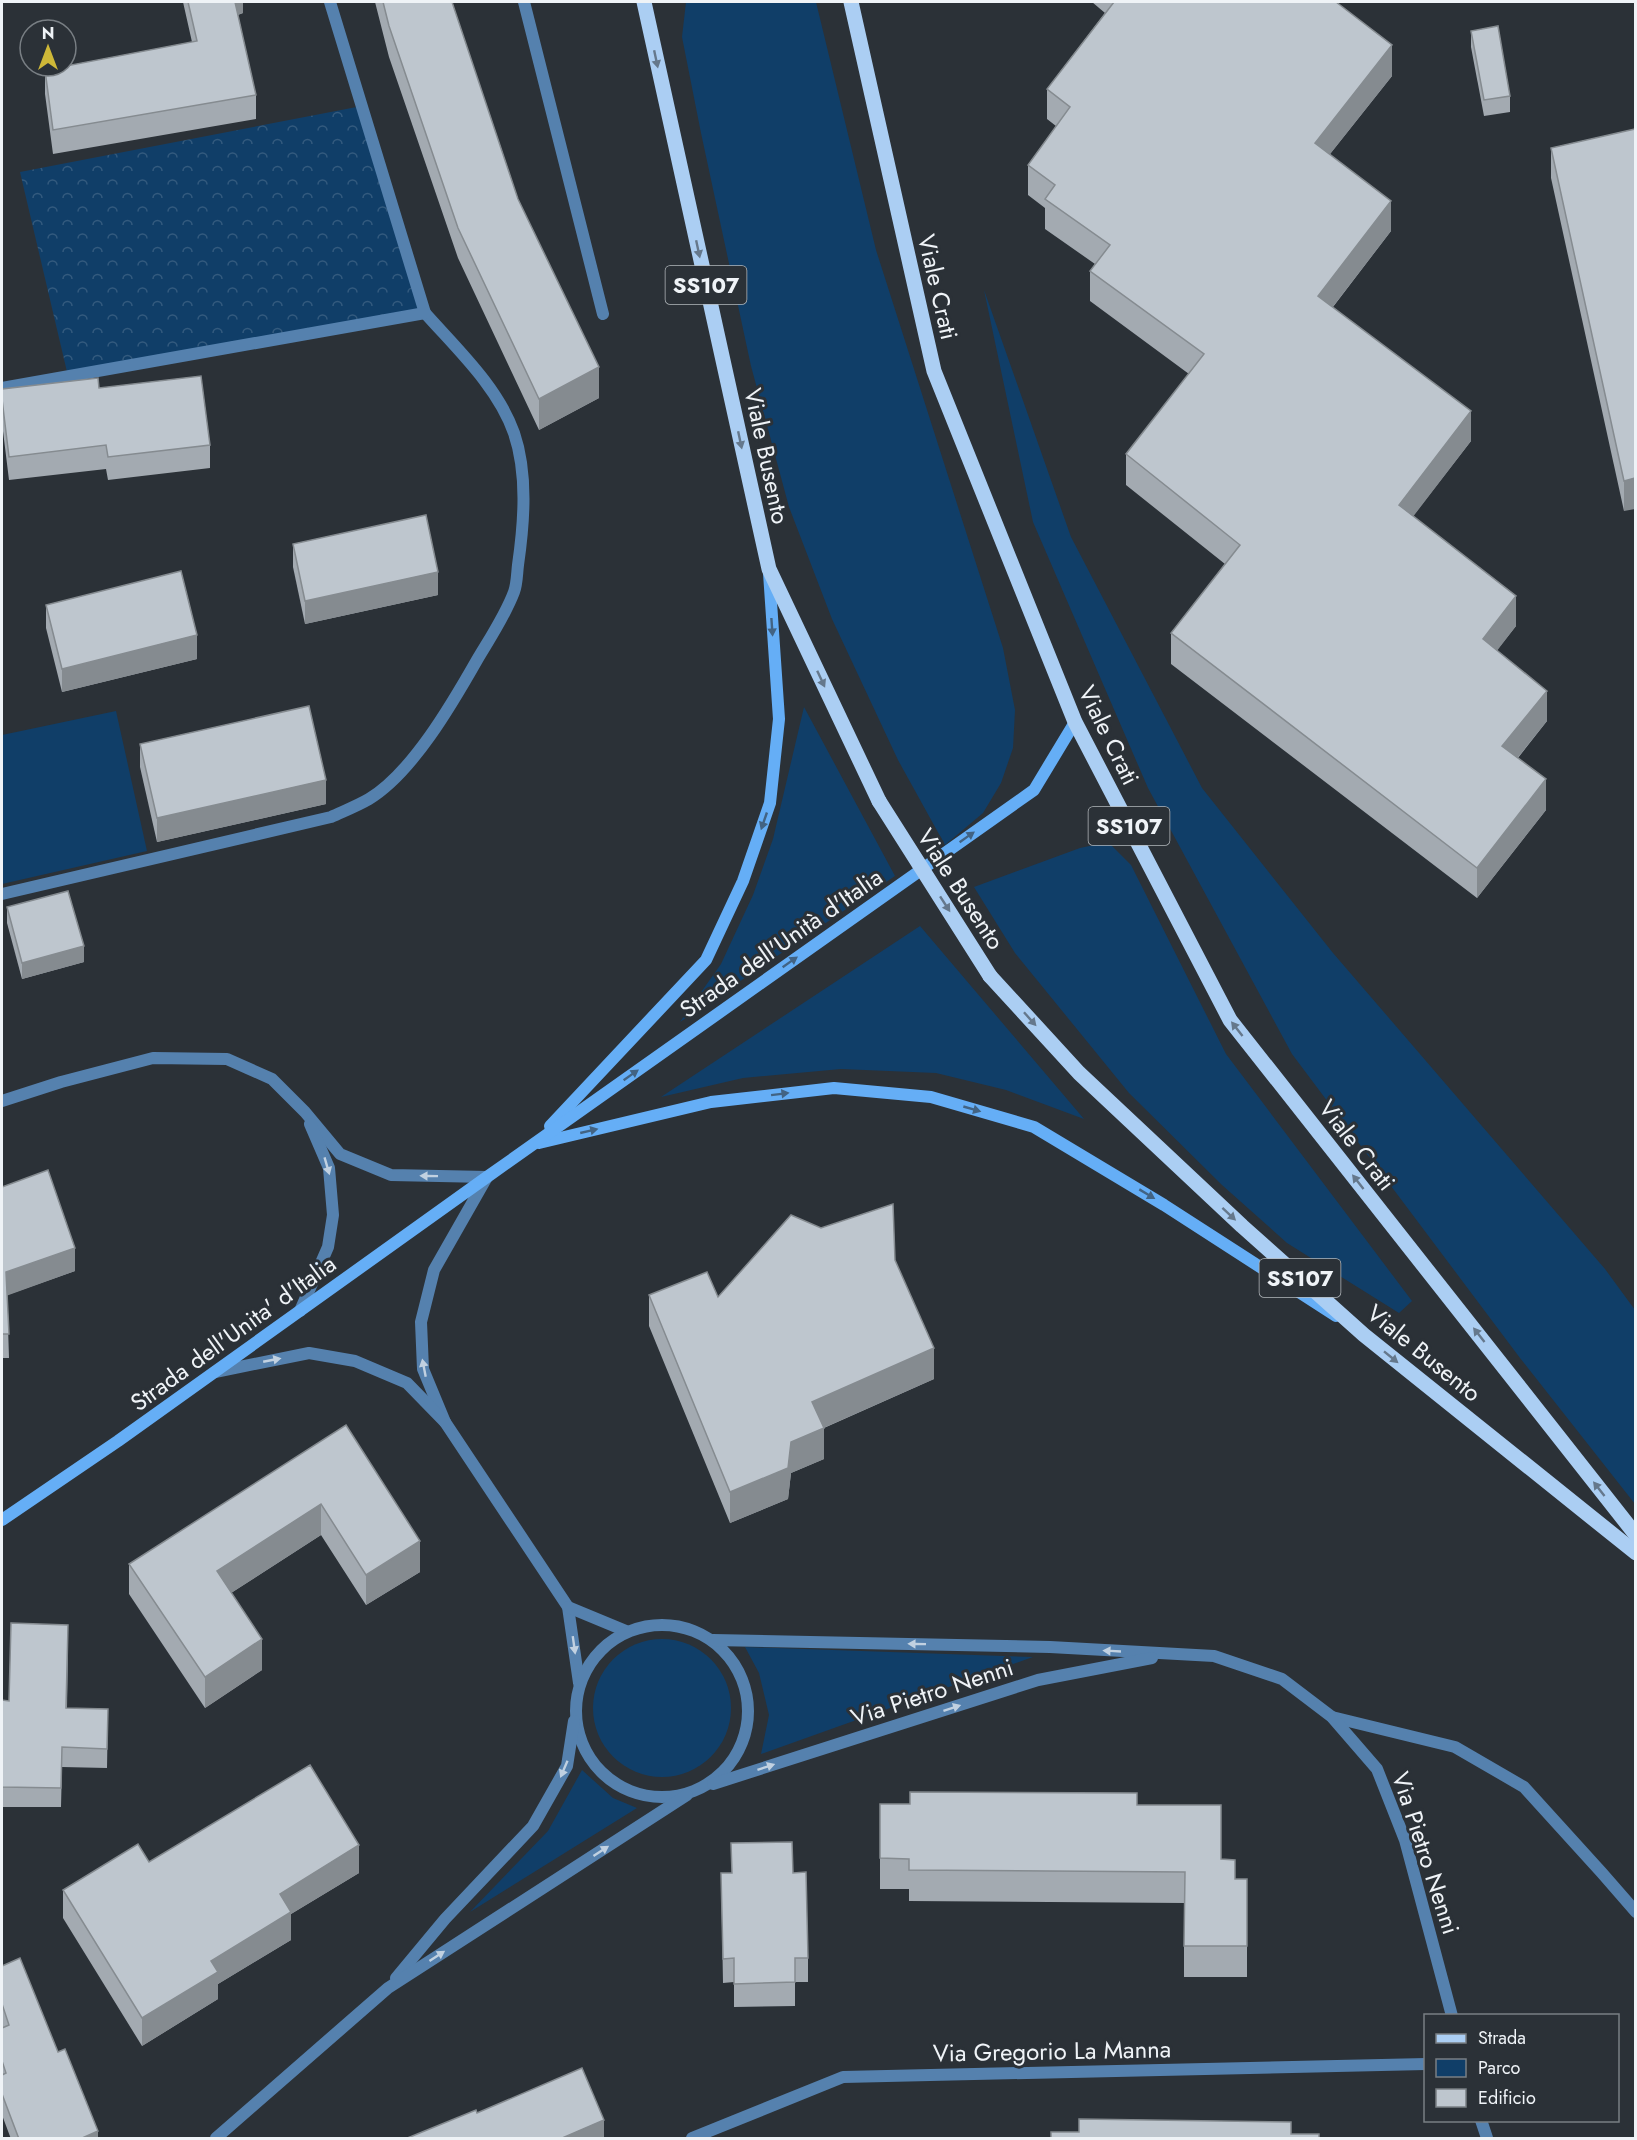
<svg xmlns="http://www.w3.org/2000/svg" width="1637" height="2140" font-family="Jost,sans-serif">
<defs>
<pattern id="forest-crowns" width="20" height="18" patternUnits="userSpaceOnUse" patternTransform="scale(1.5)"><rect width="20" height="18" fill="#103e68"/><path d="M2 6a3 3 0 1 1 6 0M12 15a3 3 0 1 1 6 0" fill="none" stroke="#335a7e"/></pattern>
</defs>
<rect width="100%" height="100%" fill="#2b3137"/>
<!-- green -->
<g fill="#103e68">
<polygon points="686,2 816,2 876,250 1003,648 1015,710 1013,748 1001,783 983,813 945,845 898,760 832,619 789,507 751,366 701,133 682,37"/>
<polygon points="984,290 1071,537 1202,788 1333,953 1605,1269 1635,1310 1635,1504 1520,1358 1292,1054 1148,788 1033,522"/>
<polygon points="804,707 895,876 680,1022 721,964 753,895 773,839"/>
<polygon points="116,711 147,851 2,884 2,735"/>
<polygon points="1108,842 1131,865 1226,1054 1412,1301 1399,1313 1287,1243 1222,1185 1129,1093 1015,953 974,887 1080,848"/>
<polygon points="920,926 1084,1119 1006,1090 936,1073 841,1069 743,1078 661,1097"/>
<circle cx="662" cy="1708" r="69"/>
<polygon points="745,1647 1033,1657 761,1754 769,1715 759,1673"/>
<polygon points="582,1770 613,1798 637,1808 470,1912 548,1831"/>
</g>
<!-- forest -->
<polygon fill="url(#forest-crowns)" points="362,106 425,313 68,376 20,172"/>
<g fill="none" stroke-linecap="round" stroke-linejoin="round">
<!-- service -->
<g stroke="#5581ae" stroke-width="12">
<path d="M2 894 331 817C344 811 357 806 369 799 412 773 452 704 477 660 490 638 505 616 514 592 517 584 517 573 518 565 524 523 528 474 514 433 498 387 457 349 425 313"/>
<polyline points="1332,1717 1455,1747 1524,1787 1602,1873 1636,1912"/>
</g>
<!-- minor -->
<g stroke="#5581ae" stroke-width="12">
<polyline points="524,2 603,314"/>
<polyline points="2,388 425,313 330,2"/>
<polyline points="2,1101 61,1082 153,1058 227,1059 272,1079 305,1112 340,1154 391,1175 487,1177 434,1270 421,1322 423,1369 445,1422"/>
<polyline points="300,1311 328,1247 333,1215 329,1168 310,1124"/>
<polyline points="215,1372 309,1353 355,1361 407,1383 445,1422 568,1607 579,1683"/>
<polyline points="568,1607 626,1631"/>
<circle cx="662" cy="1711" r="86"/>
<polyline points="713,1640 1050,1647 1214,1656 1282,1679 1332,1717 1377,1769 1405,1840 1452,2016"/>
<polyline points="713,1784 1038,1680 1152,1658"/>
<polyline points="396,1978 445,1919 533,1826 567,1766 574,1721"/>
<polyline points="1481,2120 1487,2138"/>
<polyline points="216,2138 388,1988 687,1795"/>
<polyline points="692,2138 843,2077 1426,2064"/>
</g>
<!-- secondary -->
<g stroke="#65aef6" stroke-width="12">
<polyline points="550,1126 706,960 743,881 770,803 779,719 769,573"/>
<polyline points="539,1143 711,1102 834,1088 931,1097 1034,1127 1164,1205 1336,1316"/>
<polyline points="2,1520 118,1441 487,1177 1034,790 1075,722"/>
</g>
<!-- primary -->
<g stroke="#abcef3" stroke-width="15">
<polyline points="644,2 769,569 879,801"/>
<polyline points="851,2 934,371 1075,722 1230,1020 1636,1535"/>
<polyline points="990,976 1079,1073 1242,1226 1364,1335 1636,1553"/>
</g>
<!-- primary-bridge -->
<polyline stroke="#abcef3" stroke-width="15" points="879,801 990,976"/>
</g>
<!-- wall -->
<g fill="#a3aab1">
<polygon points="183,2 243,2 243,13 238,15 256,95 256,119 53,154 45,94 45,70 192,42"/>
<polygon points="375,2 452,2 518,199 599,398 539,430 458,258 389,57"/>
<polygon points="1092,2 1336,2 1392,76 1330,154 1391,231 1333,307 1471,441 1413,516 1516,626 1497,650 1547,721 1518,758 1546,810 1477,898 1171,664 1171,633 1225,564 1126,485 1126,454 1189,374 1090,301 1090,271 1095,264 1045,229 1045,208 1028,195 1028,165 1056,126 1047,119 1047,89 1105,13"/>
<polygon points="1471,31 1510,96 1510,112 1484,116 1471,47"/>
<polygon points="1635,129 1624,511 1551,178 1551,148"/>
<polygon points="2,336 3,344 3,368 2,368"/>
<polygon points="99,388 210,445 210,468 108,480 106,469 9,480 2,423 2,389"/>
<polygon points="293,544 438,595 305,624 293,567"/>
<polygon points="46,605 197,659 62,692 46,628"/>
<polygon points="140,744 326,804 157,842 140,767"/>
<polygon points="7,907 84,962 22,979 7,923"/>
<polygon points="2,1187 75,1271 7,1295 9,1358 2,1358"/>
<polygon points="821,1228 895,1260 934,1379 824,1428 824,1459 791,1473 788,1499 730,1523 649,1326 649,1295 718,1297"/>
<polygon points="346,1425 420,1572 366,1605 321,1535 231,1593 262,1670 205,1708 129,1594 129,1564"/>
<polygon points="68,1644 67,1708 108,1709 107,1768 62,1767 61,1807 2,1807 2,1700 9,1701"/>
<polygon points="880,1804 1221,1859 1235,1879 1247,1879 1247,1977 1184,1977 1184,1903 909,1901 909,1889 880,1889"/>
<polygon points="149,1862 359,1873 291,1914 291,1940 218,1984 218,1999 142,2046 63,1918 63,1890"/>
<polygon points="721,1873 793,1873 808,1958 808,1982 795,1982 795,2006 734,2007 734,1982 723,1983"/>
<polygon points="2,1966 58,2052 98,2139 11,2139 2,2115"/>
</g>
<!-- shaded-wall -->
<g fill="#858b90">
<polygon points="233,2 243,2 243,13 233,16"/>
<polygon points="1392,45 1392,76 1315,173 1315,143"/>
<polygon points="1391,201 1391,231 1318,326 1318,296"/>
<polygon points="599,367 599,398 539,430 539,399"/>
<polygon points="1471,411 1471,441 1399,535 1399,505"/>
<polygon points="1635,478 1635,509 1624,511 1624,481"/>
<polygon points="438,572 438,595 305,624 305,601"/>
<polygon points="1516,596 1516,626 1483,669 1483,639"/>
<polygon points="197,635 197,659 62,692 62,669"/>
<polygon points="1547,691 1547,721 1502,777 1502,746"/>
<polygon points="1546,779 1546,810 1477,898 1477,868"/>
<polygon points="326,780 326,804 157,842 157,818"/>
<polygon points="84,946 84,962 22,979 22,963"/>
<polygon points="75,1248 75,1271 6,1296 6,1272"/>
<polygon points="934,1348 934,1379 812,1433 812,1402"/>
<polygon points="824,1428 824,1459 791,1473 788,1499 730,1523 730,1492 791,1442"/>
<polygon points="321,1504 321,1535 217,1602 217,1571"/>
<polygon points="420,1541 420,1572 366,1605 366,1575"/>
<polygon points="262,1639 262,1670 205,1708 205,1677"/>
<polygon points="359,1845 359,1873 291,1914 291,1940 218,1984 218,1999 142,2046 142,2018 211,1961 280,1894"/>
<polygon points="604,2120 604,2139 560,2139"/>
<polygon points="98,2131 98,2139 80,2139"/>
</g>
<!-- building -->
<g fill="#bec6ce" stroke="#858b90" stroke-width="1.5">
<polygon points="188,2 235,2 256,95 53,130 45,70 197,41"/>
<polygon points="383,2 452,2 518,199 599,367 539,399 458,228 389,26"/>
<polygon points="1114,2 1336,2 1392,45 1315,143 1391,201 1318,296 1471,411 1399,505 1516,596 1483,639 1547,691 1502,746 1546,779 1477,868 1171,633 1240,545 1126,454 1204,354 1090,271 1110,245 1045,199 1055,185 1028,165 1070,107 1047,89"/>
<polygon points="1498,26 1510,96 1484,100 1471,31"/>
<polygon points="1635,129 1635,478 1624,481 1551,148"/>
<polygon points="201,376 210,445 108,457 106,445 9,457 2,399 2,389 98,378 99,388"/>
<polygon points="426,515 438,572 305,601 293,544"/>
<polygon points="181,571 197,635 62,669 46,605"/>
<polygon points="309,706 326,780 157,818 140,744"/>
<polygon points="68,891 84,946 22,963 7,907"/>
<polygon points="48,1170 75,1248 6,1272 9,1334 2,1334 2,1187"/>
<polygon points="893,1204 895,1260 934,1348 812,1402 824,1428 791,1442 788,1468 730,1492 649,1295 707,1272 718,1297 791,1215 821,1228"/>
<polygon points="346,1425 420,1541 366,1575 321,1504 217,1571 262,1639 205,1677 129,1564"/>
<polygon points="11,1623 68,1625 66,1708 108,1709 107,1749 62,1747 61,1788 2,1787 2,1700 9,1701"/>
<polygon points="310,1765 359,1845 280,1894 291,1912 211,1961 218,1972 142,2018 63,1890 138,1844 149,1862"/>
<polygon points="910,1792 1137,1793 1137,1805 1221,1805 1221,1859 1235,1860 1235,1879 1247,1879 1247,1946 1184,1946 1185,1872 909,1870 909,1859 880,1858 880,1804 910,1804"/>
<polygon points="792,1842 793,1873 806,1872 808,1958 795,1958 795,1982 734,1984 734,1958 723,1959 721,1873 732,1873 731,1843"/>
<polygon points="20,1958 58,2052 65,2049 98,2131 80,2139 19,2139 2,2094 2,2075 6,2073 2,2061 2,2028 9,2025 2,2004 2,1966"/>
<polygon points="582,2068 604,2120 560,2139 405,2139 476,2110 477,2113"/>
<polygon points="1079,2119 1291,2122 1291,2134 1319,2134 1319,2139 1051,2139 1051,2132 1079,2132"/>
</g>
<!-- one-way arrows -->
<defs><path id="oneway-solid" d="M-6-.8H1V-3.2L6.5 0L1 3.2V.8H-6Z" transform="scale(1.5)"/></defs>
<g fill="#65788c">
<use href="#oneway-solid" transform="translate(656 59) rotate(78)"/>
<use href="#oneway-solid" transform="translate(698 249) rotate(78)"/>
<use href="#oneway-solid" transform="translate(740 440) rotate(78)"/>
<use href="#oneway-solid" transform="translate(821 679) rotate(65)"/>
<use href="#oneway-solid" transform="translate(945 904) rotate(57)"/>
<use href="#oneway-solid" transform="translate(1030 1019) rotate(48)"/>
<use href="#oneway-solid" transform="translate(1237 1029) rotate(-128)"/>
<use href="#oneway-solid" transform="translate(1358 1182) rotate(-128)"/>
<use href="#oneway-solid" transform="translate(1229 1214) rotate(43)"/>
<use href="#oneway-solid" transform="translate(1479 1335) rotate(-128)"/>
<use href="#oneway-solid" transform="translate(1391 1357) rotate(39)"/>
<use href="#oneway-solid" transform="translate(1599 1489) rotate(-128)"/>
</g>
<g fill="#426383">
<use href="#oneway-solid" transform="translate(772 627) rotate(86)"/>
<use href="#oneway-solid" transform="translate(764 821) rotate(109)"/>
<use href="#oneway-solid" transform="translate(967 837) rotate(-35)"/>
<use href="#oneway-solid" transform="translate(790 962) rotate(-35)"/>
<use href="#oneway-solid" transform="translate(631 1075) rotate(-35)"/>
<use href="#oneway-solid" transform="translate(780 1094) rotate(-7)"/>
<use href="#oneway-solid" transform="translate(972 1109) rotate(16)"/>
<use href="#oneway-solid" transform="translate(589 1131) rotate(-13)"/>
<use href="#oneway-solid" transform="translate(1147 1194) rotate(31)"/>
</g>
<g fill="#c1d1e1">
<use href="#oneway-solid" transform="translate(327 1166) rotate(74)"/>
<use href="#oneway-solid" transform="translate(429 1176) rotate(-179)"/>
<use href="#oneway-solid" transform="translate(272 1360) rotate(-11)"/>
<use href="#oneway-solid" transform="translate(424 1368) rotate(-101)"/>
<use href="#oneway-solid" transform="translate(917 1644) rotate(-179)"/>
<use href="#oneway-solid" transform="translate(574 1645) rotate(82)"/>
<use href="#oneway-solid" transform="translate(1112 1651) rotate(-177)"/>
<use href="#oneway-solid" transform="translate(952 1708) rotate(-18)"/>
<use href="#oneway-solid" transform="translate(766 1767) rotate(-18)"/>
<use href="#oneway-solid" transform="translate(564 1769) rotate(113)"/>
<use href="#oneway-solid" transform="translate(601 1851) rotate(-33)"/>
<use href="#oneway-solid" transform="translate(437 1956) rotate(-33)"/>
</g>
<g text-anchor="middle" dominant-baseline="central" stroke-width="6" stroke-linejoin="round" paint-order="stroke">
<!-- shield labels -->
<g fill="#2b3137" stroke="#b4b9bd" stroke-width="1.5">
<rect x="665.5" y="266" width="81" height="38" rx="4.5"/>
<rect x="1088.5" y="807" width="81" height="38" rx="4.5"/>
<rect x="1259.5" y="1259" width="81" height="38" rx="4.5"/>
</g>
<g font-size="22" font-weight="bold" fill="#eff3f7">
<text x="706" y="285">SS107</text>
<text x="1129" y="826">SS107</text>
<text x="1300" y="1278">SS107</text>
</g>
<!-- street labels -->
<g font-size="24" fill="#eff3f7" stroke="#2b3137">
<text transform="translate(938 287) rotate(77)">Viale Crati</text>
<text transform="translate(767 456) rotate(78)">Viale Busento</text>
<text transform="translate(1109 735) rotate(64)">Viale Crati</text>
<text transform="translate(961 889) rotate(57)">Viale Busento</text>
<text transform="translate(781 943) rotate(-35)">Strada dell'Unità d'Italia</text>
<text transform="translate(1357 1145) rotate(52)">Viale Crati</text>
<text transform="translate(233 1333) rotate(-36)">Strada dell'Unita' d'Italia</text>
<text transform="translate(1424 1353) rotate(39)">Viale Busento</text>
<text transform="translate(932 1692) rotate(-18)">Via Pietro Nenni</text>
<text transform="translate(1426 1853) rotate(72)">Via Pietro Nenni</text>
<text transform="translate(1052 2051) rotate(-1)">Via Gregorio La Manna</text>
</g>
</g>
<!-- border -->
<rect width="1637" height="2140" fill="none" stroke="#eff3f7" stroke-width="6"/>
<!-- legend -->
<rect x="1424" y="2014" width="195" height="108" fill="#2b3137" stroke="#797f84" stroke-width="1.5"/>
<rect x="1436" y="2034" width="30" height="9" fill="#abcef3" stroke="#797f84" stroke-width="1.5"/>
<text x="1478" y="2044" font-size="18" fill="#eff3f7">Strada</text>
<rect x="1436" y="2059" width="30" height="18" fill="#103e68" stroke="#797f84" stroke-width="1.5"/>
<text x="1478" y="2074" font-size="18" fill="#eff3f7">Parco</text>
<rect x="1436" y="2089" width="30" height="18" fill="#bec6ce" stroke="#797f84" stroke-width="1.5"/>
<text x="1478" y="2104" font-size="18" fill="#eff3f7">Edificio</text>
<!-- north arrow -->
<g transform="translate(48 48)"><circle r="28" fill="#2b3137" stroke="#797f84" stroke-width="1.5"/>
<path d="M0-4.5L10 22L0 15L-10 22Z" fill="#ceb838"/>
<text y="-9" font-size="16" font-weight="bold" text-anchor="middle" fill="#eff3f7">N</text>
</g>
</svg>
